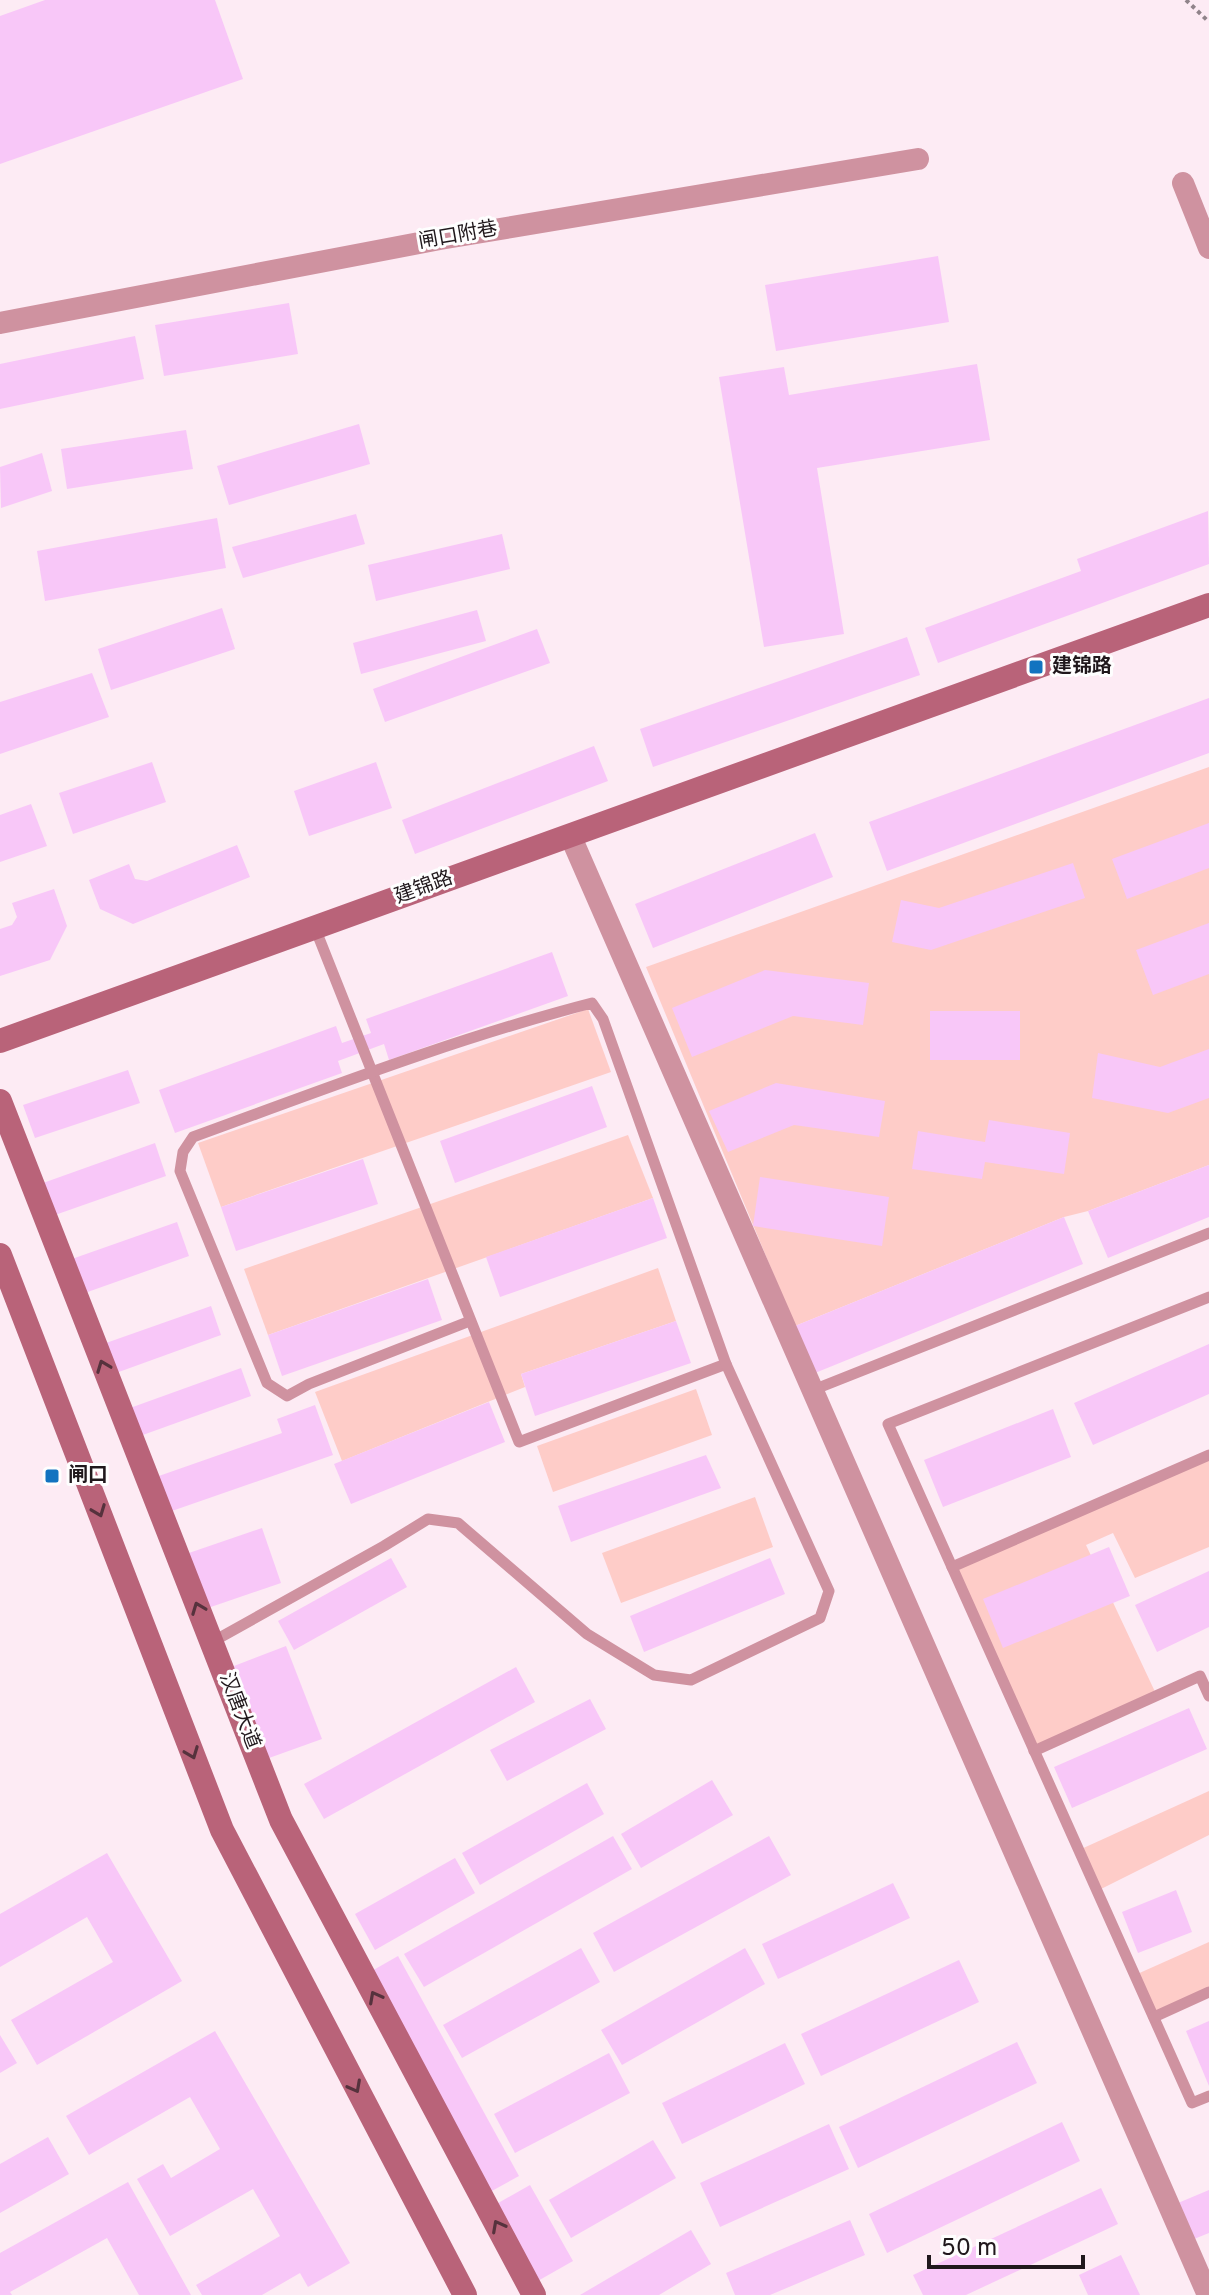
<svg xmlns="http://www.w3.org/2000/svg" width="1209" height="2295" font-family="Overpass,'Noto Sans SC',sans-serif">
<rect width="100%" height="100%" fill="#fdebf4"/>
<!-- green -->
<g fill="#feccc8">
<polygon points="1209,767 1209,1165 1088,1211 1064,1217 795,1326 646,967"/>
<polygon points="588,1009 611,1072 221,1207 198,1143"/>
<polygon points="628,1135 653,1198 268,1335 244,1269"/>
<polygon points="658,1268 676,1321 521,1374 525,1387 342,1461 315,1392"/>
<polygon points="696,1389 712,1435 553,1492 537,1446"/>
<polygon points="1209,1455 1209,1547 1135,1578 1113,1533 1086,1545 1157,1696 1034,1751 952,1567"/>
<polygon points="755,1497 773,1547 621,1603 602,1553"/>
<polygon points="1209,1791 1209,1835 1097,1891 1079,1850"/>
<polygon points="1209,1942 1209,1992 1154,2016 1135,1975"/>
</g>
<!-- building -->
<g fill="#f8c7f8">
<polygon points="45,0 215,0 243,79 0,164 0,16"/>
<polygon points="938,256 949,322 776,351 765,285"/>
<polygon points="289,303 298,354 164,376 155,325"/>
<polygon points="135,336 144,379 0,409 0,364"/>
<polygon points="977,364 990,440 817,468 844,634 764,647 719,377 784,367 789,395"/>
<polygon points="359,424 370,464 229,505 217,466"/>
<polygon points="186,430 193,469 67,489 61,449"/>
<polygon points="42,453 52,491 1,508 0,467"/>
<polygon points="1208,511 1209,564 938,663 925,628 1081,571 1077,559"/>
<polygon points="356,514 365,544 243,578 232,547"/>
<polygon points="217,518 226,568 45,601 37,551"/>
<polygon points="502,534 510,569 376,601 368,565"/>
<polygon points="222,608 235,649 111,690 98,649"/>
<polygon points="477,610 486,641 361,674 353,643"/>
<polygon points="537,629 550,663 385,722 373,689"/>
<polygon points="907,637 920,675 653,767 640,729"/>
<polygon points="92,673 109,717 0,754 0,702"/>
<polygon points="1209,698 1209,753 887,871 869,822"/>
<polygon points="594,746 608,781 415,854 402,820"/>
<polygon points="152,762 166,802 73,834 59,793"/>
<polygon points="376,762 392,808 309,836 294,791"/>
<polygon points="31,804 47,846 0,862 0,815"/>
<polygon points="1209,823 1209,868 1127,899 1112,859"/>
<polygon points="815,833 833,877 653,948 635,904"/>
<polygon points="237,845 250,877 133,924 100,909 89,880 129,864 135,879 147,881"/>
<polygon points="1073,863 1085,898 931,950 892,942 901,900 939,908"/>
<polygon points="54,889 67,926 50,960 0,976 0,929 12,925 17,917 12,903"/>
<polygon points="1209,923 1209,974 1153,995 1136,950"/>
<polygon points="552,952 568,996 389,1060 384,1044 338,1061 342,1073 175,1133 159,1090 336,1026 342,1043 371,1033 366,1019"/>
<polygon points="765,970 869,983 863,1025 793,1016 692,1057 672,1008"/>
<rect x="930" y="1011" width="90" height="49"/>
<polygon points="1209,1049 1209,1098 1168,1113 1092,1098 1098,1053 1160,1067"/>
<polygon points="128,1070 140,1103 35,1138 23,1105"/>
<polygon points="776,1083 885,1101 879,1137 794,1125 728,1152 709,1111"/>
<polygon points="592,1086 607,1127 455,1183 440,1141"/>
<polygon points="989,1120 1070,1133 1064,1174 985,1162 982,1179 912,1169 918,1131 985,1142"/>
<polygon points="155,1143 166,1176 55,1215 43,1183"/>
<polygon points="363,1159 378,1204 236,1251 221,1207"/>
<polygon points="1209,1165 1209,1217 1108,1258 1088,1211"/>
<polygon points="760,1177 889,1197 882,1246 753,1226"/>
<polygon points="653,1198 667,1238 500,1297 486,1257"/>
<polygon points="1064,1217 1083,1264 815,1373 795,1326"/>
<polygon points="177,1222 189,1256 82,1294 69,1260"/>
<polygon points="428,1279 442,1320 282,1376 268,1335"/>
<polygon points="211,1306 221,1335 116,1373 106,1343"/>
<polygon points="676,1321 691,1363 535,1416 521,1374"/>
<polygon points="1209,1344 1209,1394 1093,1445 1074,1403"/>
<polygon points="241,1368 251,1396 140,1436 130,1408"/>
<polygon points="489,1402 505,1442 351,1504 334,1464"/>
<polygon points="315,1405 333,1455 169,1512 156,1477 282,1433 277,1419"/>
<polygon points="1053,1409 1071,1457 943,1507 924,1460"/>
<polygon points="706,1455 721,1488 571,1542 558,1506"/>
<polygon points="262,1528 281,1583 205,1609 186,1554"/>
<polygon points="1109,1547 1130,1596 1003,1648 983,1599"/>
<polygon points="391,1558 407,1587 294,1650 278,1621"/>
<polygon points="770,1558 785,1594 644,1652 630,1616"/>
<polygon points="1209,1571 1209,1627 1157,1652 1135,1605"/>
<polygon points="286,1646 322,1739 269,1758 234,1666"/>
<polygon points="516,1667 535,1702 324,1819 304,1784"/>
<polygon points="590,1699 606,1729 507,1781 490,1750"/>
<polygon points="1189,1708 1207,1749 1072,1808 1054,1767"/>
<polygon points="712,1780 733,1815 641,1868 621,1834"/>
<polygon points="587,1783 604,1814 480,1885 462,1853"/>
<polygon points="613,1836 632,1869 424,1987 404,1954"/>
<polygon points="769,1836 791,1875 614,1972 593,1933"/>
<polygon points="107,1853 182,1981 37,2065 11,2020 113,1962 87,1917 0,1967 0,1914"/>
<polygon points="455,1858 475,1893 375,1950 355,1914"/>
<polygon points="893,1883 910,1918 778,1979 762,1944"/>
<polygon points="1176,1890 1192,1932 1138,1953 1122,1912"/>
<polygon points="581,1948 600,1982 462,2058 443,2025"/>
<polygon points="745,1948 765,1984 622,2065 601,2030"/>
<polygon points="398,1956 519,2176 490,2192 370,1972"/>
<polygon points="959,1960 979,2002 821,2076 801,2034"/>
<polygon points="1209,2021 1209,2086 1186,2031"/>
<polygon points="215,2031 350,2263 308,2287 300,2273 262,2295 202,2295 196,2285 280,2236 253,2189 170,2236 137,2179 163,2164 171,2178 220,2149 190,2097 89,2155 66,2116"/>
<polygon points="0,2035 17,2063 0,2073"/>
<polygon points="1017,2042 1037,2083 858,2168 839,2127"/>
<polygon points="785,2043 805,2084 682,2144 662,2103"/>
<polygon points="609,2053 630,2093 515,2153 494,2114"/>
<polygon points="1062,2122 1080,2161 887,2253 869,2214"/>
<polygon points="829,2124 849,2169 720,2227 700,2183"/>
<polygon points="48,2137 69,2174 0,2213 0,2164"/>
<polygon points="653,2140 676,2178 571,2238 549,2200"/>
<polygon points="128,2182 191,2295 139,2295 107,2238 10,2292 12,2295 0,2295 0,2253"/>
<polygon points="530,2185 573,2261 536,2282 493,2206"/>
<polygon points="1101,2188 1118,2224 966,2295 923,2295 913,2275"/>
<polygon points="1209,2190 1209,2233 1194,2239 1178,2203"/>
<polygon points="850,2220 865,2255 770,2295 735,2295 726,2273"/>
<polygon points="691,2230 711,2264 659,2295 580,2295"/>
<polygon points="1121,2255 1140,2295 1088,2295 1079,2275"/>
</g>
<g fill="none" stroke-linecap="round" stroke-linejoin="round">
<!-- path -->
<polyline stroke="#90838a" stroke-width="4" stroke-dasharray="4 4" stroke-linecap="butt" points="1186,0 1209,22"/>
<!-- lane -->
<g stroke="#cf92a0" stroke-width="11">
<polyline points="315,928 519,1442 726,1364"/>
<polyline points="1209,1297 888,1424 1192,2103 1209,2096"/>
<polyline points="813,1390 1209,1233"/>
<polyline points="952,1567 1209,1455"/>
<path d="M212 1642 384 1546 428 1519 458 1523 587 1634 654 1675 691 1680 820 1618 829 1591 726 1364 603 1019 592 1003C456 1038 325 1089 193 1137L183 1152 180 1171 267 1383 287 1396 309 1384 470 1321"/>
<polyline points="1034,1751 1200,1676 1209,1696"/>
<polyline points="1154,2017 1209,1992"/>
</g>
<!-- street -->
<g stroke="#cf92a0" stroke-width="22">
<polyline points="1183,183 1209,248"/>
<polyline points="0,323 440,239 918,159"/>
<polyline points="570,835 1208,2295"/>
</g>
<!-- secondary -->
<g stroke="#b96379" stroke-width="24">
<polyline points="0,1041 1209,605"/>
<polyline points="0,1101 281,1820 534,2295"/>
<polyline points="0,1255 222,1830 465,2295"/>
</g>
</g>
<!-- one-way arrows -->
<defs><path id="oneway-chevron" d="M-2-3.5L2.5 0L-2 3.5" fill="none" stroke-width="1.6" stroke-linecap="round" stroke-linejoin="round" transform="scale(2)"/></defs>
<g stroke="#56323d">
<use href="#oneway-chevron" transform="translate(103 1366) rotate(-111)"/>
<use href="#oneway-chevron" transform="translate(99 1511) rotate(69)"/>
<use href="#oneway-chevron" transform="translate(198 1608) rotate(-111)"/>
<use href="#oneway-chevron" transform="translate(192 1753) rotate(69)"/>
<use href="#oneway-chevron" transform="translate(375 1997) rotate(-118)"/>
<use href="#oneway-chevron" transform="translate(355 2087) rotate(62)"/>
<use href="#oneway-chevron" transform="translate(498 2226) rotate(-118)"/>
</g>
<!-- markers -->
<g fill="#1273c0" stroke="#fefefe" stroke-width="3">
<rect x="1028" y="659" width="16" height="16" rx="4"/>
<rect x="44" y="1468" width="16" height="16" rx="4"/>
</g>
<g text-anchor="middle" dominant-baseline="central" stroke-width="6" stroke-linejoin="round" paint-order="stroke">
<!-- street labels -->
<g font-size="20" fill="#20181c" stroke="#fefefe">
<text transform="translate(458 236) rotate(-10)">闸口附巷</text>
<text transform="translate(424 888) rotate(-20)">建锦路</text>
<text transform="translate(239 1711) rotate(69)">汉唐大道</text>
</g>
<!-- poi labels -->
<g font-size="20" font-weight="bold" fill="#20181c" stroke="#fefefe" text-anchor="start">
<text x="1052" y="667">建锦路</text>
<text x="68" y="1476">闸口</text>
</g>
</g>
<!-- scale -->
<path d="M929 2255v12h154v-12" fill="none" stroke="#20181c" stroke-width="4"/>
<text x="941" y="2255" font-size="24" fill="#20181c" stroke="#fefefe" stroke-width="6" paint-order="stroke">50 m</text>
</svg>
